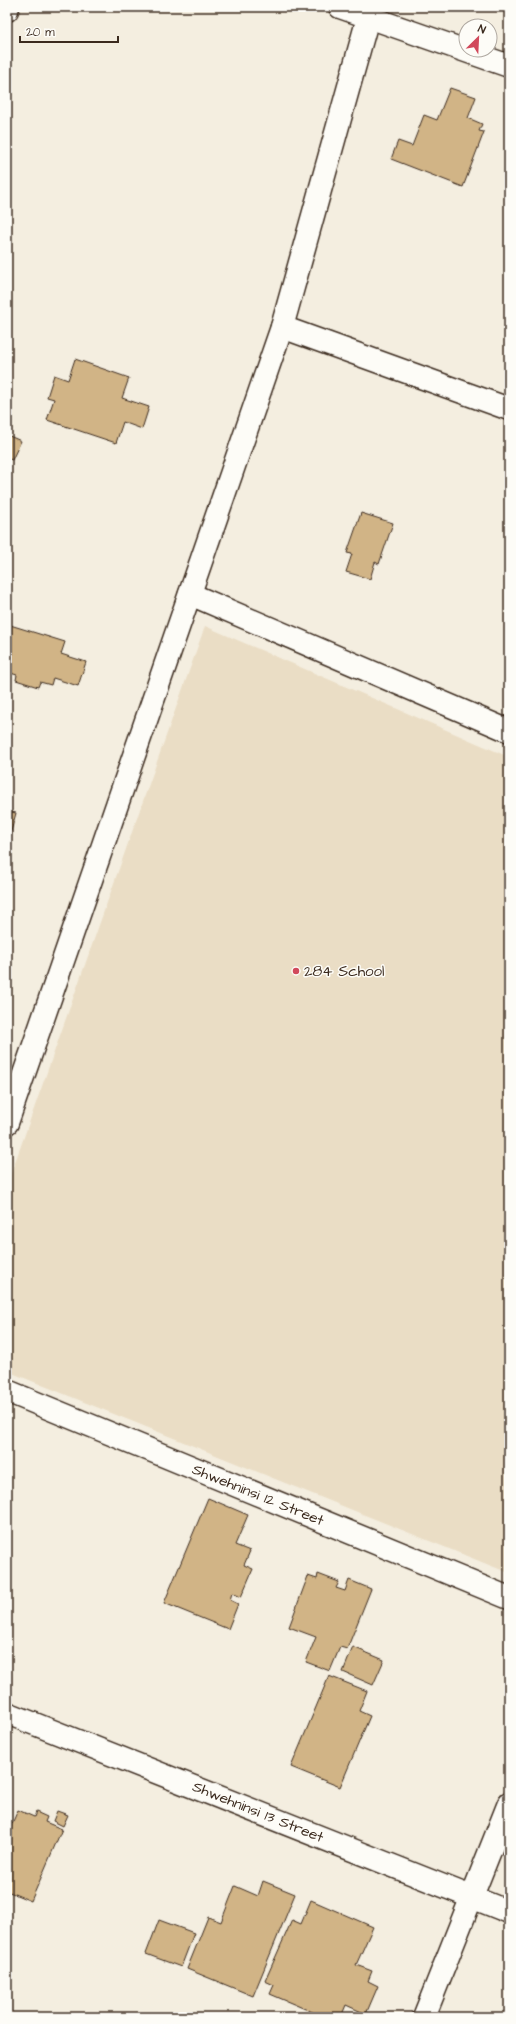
<svg xmlns="http://www.w3.org/2000/svg" width="516" height="2024" font-family="'Architects Daughter',sans-serif">
<rect width="100%" height="100%" fill="#f4eee0"/>
<filter id="ink" filterUnits="userSpaceOnUse"><feTurbulence type="fractalNoise" baseFrequency=".025" numOctaves="2"/><feDisplacementMap in="SourceGraphic" scale="8" xChannelSelector="R" yChannelSelector="G"/><feConvolveMatrix kernelMatrix="1 2 1 2 8 2 1 2 1" color-interpolation-filters="sRGB"/></filter>
<g filter="url(#ink)">
<!-- built -->
<polygon fill="#eaddc5" points="205,626 509,757 509,1573 7,1371 7,1185"/>
<!-- building -->
<g fill="#d1b486" stroke="#3b2a1e">
<polygon points="450,88 476,97 468,118 482,124 479,131 484,132 463,187 391,159 398,141 412,146 424,115 437,120"/>
<polygon points="75,359 129,378 122,398 149,407 142,429 123,422 116,443 47,420 54,399 47,397 54,375 68,380"/>
<polygon points="7,435 21,441 12,460 7,458"/>
<polygon points="361,513 393,523 379,564 375,562 370,579 346,572 352,554 347,553"/>
<polygon points="7,624 65,642 61,654 86,662 78,686 53,678 51,685 40,682 38,687 16,680 17,675 7,672"/>
<polygon points="7,811 16,813 7,846"/>
<polygon points="208,1498 248,1515 235,1545 250,1551 244,1565 253,1569 241,1597 232,1593 230,1600 238,1604 228,1629 164,1603"/>
<polygon points="318,1574 339,1582 336,1588 345,1591 349,1580 371,1589 347,1649 340,1647 330,1671 306,1662 316,1637 289,1627 308,1576 317,1579"/>
<polygon points="353,1647 384,1660 373,1685 343,1672"/>
<polygon points="329,1676 367,1691 359,1711 370,1716 340,1787 291,1767"/>
<polygon points="18,1810 34,1817 36,1812 47,1817 45,1822 62,1829 31,1901 7,1891 7,1835"/>
<polygon points="57,1811 68,1815 63,1826 53,1821"/>
<polygon points="263,1881 295,1894 253,1996 187,1969 208,1917 221,1922 235,1886 258,1896"/>
<polygon points="311,1900 373,1927 356,1965 372,1971 368,1981 378,1986 366,2014 346,2005 341,2017 324,2017 270,1994 274,1985 265,1981 292,1920 301,1924"/>
<polygon points="159,1920 194,1933 181,1967 146,1954"/>
<polygon points="173,2013 184,2017 171,2017"/>
</g>
<g fill="none" stroke-linecap="round" stroke-linejoin="round">
<!-- minor casing -->
<g stroke="#3b2a1e" stroke-width="25">
<g id="minor">
<polyline points="340,7 509,66"/>
<polyline points="7,10 8,7"/>
<polyline points="282,327 509,409"/>
<polyline points="190,594 509,731"/>
<polyline points="7,1123 282,327 371,7"/>
<polyline points="7,1391 509,1598"/>
<polyline points="7,1713 509,1912"/>
<polyline points="424,2017 509,1803"/>
</g>
</g>
<!-- minor -->
<use href="#minor" stroke="#fdfcf7" stroke-width="22"/>
</g>
</g>
<!-- markers -->
<circle fill="#d1495b" stroke="#fdfcf7" stroke-width="1.5" cx="296" cy="971" r="4"/>
<g text-anchor="middle" dominant-baseline="central" stroke-width="3" stroke-linejoin="round" paint-order="stroke">
<!-- poi labels -->
<g font-size="15" fill="#3b2a1e" stroke="#fdfcf7" text-anchor="start">
<text x="304" y="971">284 School</text>
</g>
<!-- street labels -->
<g font-size="15" fill="#3b2a1e" stroke="#fdfcf7">
<text transform="translate(258 1495) rotate(22)">Shwehninsi 12 Street</text>
<text transform="translate(258 1812) rotate(22)">Shwehninsi 13 Street</text>
</g>
</g>
<!-- margin -->
<rect width="516" height="2024" fill="none" stroke="#fdfcf7" stroke-width="24"/>
<rect x="12" y="12" width="492" height="2000" fill="none" stroke="#3b2a1e" stroke-width="1.5" filter="url(#ink)"/>
<!-- north arrow -->
<g transform="translate(478 38) rotate(24)"><circle r="19" fill="#fdfcf7" stroke="#afa8a0"/>
<path d="M0-3L7 15L0 10L-7 15Z" fill="#d1495b"/>
<text y="-6" font-size="11" font-weight="bold" text-anchor="middle" fill="#3b2a1e">N</text>
</g>
<!-- scale -->
<path d="M20 36v6h98v-6" fill="none" stroke="#3b2a1e" stroke-width="2"/>
<text x="26" y="36" font-size="12" fill="#3b2a1e" stroke="#fdfcf7" stroke-width="3" paint-order="stroke">20 m</text>
</svg>
